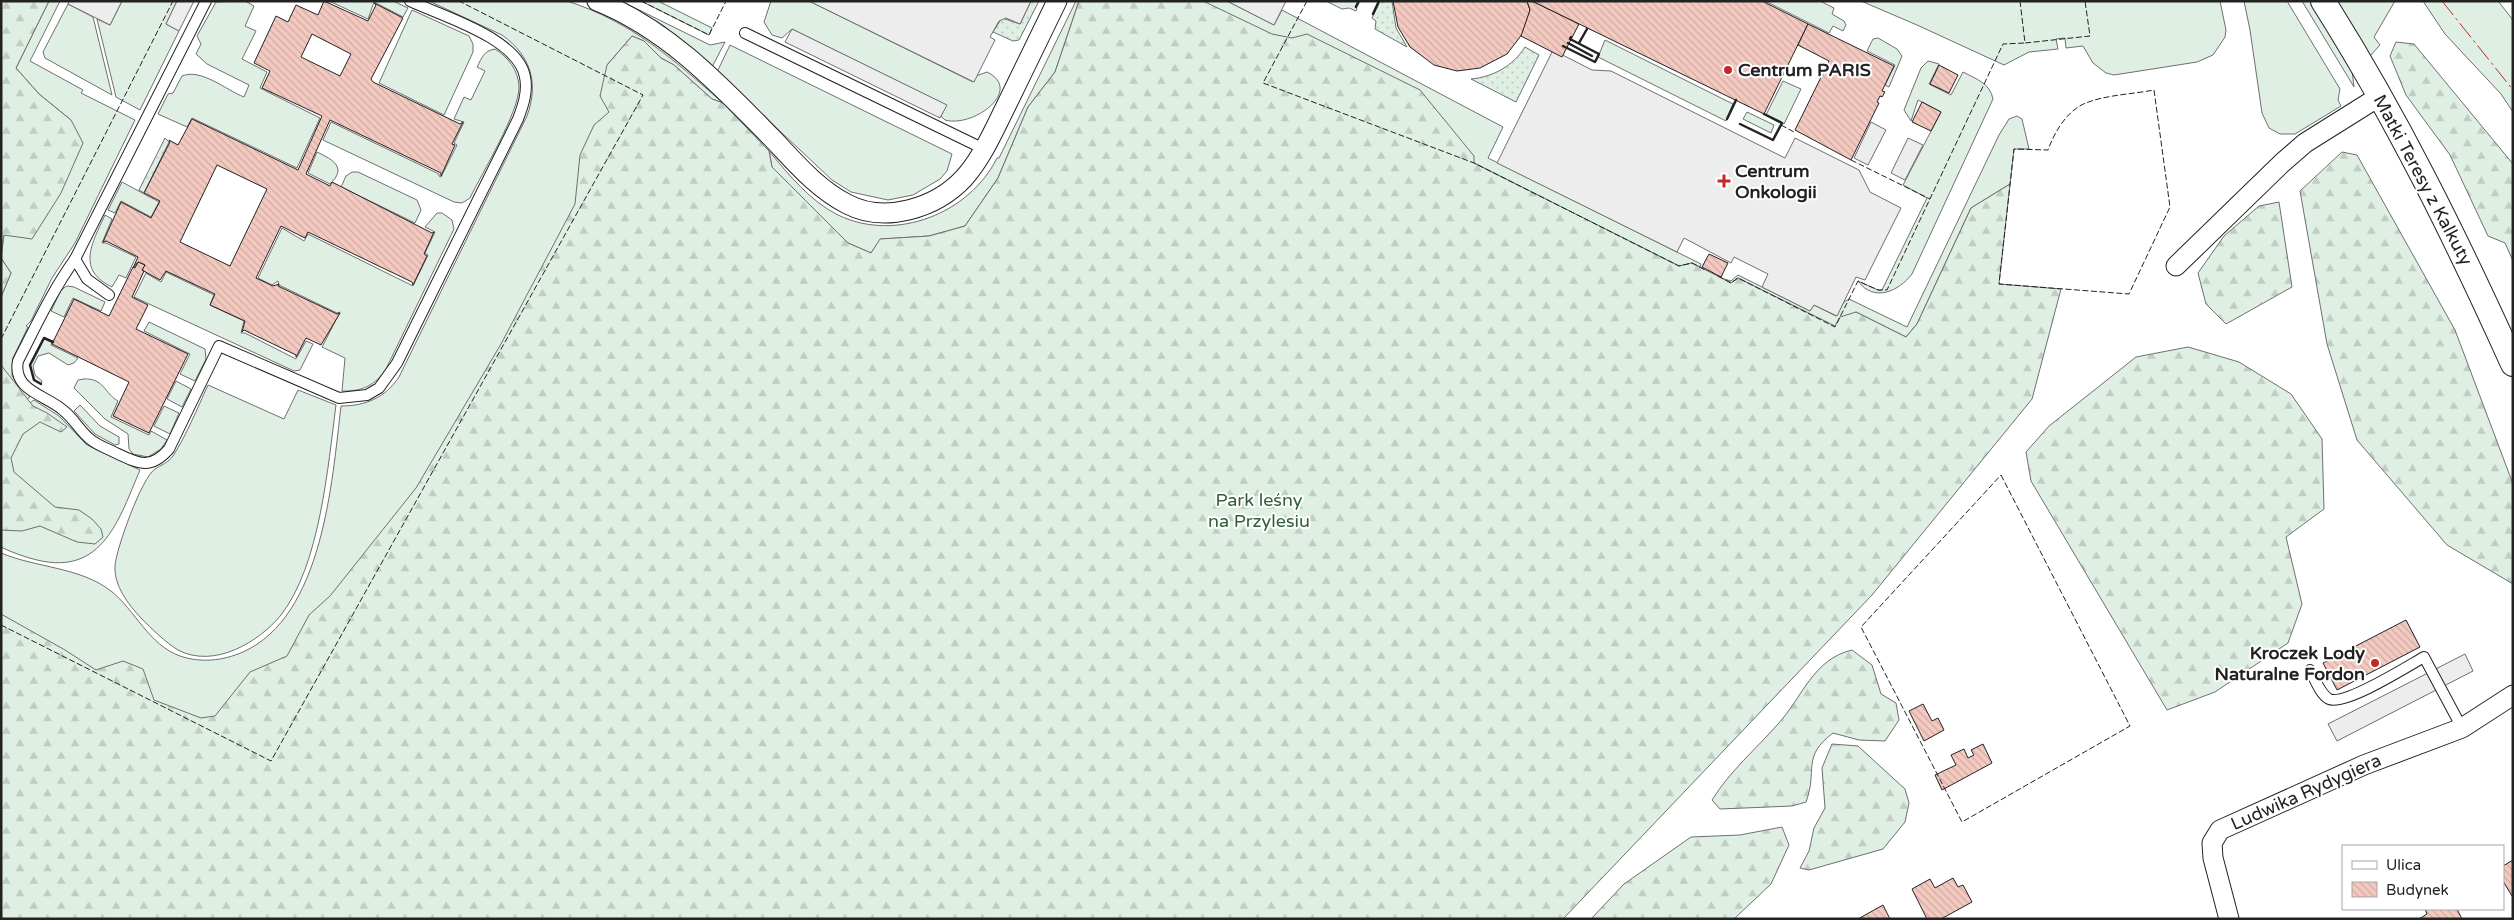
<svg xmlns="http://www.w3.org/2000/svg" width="2514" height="920" font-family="'Varela Round',sans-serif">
<defs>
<pattern id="forest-firs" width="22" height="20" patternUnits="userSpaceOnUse" patternTransform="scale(1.25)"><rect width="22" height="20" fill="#e0efe3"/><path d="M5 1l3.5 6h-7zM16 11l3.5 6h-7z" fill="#c0cdc2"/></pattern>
<pattern id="garden-dots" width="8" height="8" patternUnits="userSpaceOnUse" patternTransform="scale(1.25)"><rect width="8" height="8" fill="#e0efe3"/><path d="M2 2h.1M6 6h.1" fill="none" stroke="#c0cdc2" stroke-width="1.8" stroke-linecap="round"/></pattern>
<pattern id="building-back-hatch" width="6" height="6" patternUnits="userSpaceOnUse" patternTransform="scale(1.25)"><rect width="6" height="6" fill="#f3c9c0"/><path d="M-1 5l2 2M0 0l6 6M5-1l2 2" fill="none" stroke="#d0aca5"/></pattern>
</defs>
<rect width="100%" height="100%" fill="#fff"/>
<!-- grass -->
<g fill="#e0efe3" stroke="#6f6f6f">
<polygon points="49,1 60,1 30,61 83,90 81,93 135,120 75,243 52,278 31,321 26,326 28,327 13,358 12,376 30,397 1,416 1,297 11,273 1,258 4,235 71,120 39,94 16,68"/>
<polygon points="122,1 177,1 166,24 179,31 140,110 116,97 97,19 110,25"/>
<path d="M245 1 254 6 245 26 256 31 242 59 267 72 260 88 320 118 297 168 192 118 187 127 158 114 168 94 173 93 182 76C201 68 226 90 244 97L249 85 207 64 196 54 201 44 197 36 216 2Z"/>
<polygon points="329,1 393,1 408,8 403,17 374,2 368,19"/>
<path d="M429 1H567C632 22 673 59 723 103L712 99 674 65 661 58 644 41 632 36 607 65 643 95 271 761 1 625V553C37 568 80 567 111 591 135 610 149 645 180 656 201 663 222 661 243 652 323 616 332 482 341 406 365 406 385 398 399 377L527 116C539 83 531 56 502 35Z"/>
<polygon points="641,1 658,1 712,28 709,35"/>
<path d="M771 1H809L973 82 976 76 987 72C1024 90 974 128 945 120L941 116 946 105 792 29 782 38 772 35 764 22Z"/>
<path d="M1076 1H1079L1055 72 1028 107 998 178 965 226 929 236 881 239 871 253 848 243 772 167 769 151C789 175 810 201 838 215 896 243 970 213 997 158H999Z"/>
<polygon points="1082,1 1227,1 1274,25 1282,10 1503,127 1488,158 1701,264 1700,267 1692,263 1679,266 1474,163"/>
<polygon points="1326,1 1358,1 1355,7 1357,8 1356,11 1349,8 1342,9"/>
<polygon points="1765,1 1820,1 1834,8 1832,14 1844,21 1846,25 1843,31 1833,26 1829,33"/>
<polygon points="1861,1 2220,1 2226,30 2225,37 2213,55 2197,62 2114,75 2106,73 2093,63 2083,46 2066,48 2065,38 2056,39 2058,49 2029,52 2004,65 1917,25"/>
<polygon points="2244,1 2287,1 2340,89 2338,100 2341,106 2295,134 2280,134 2269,128 2262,113 2250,30"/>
<polygon points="2302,1 2310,1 2352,70 2354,87"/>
<polygon points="2337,1 2395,1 2374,37 2380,45 2370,56"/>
<polygon points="2423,1 2498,1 2513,20 2513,112 2501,94 2445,34"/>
<polygon points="68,4 93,17 112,95 45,58 43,52"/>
<polygon points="627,4 710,45 725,42 712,67 664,26"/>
<polygon points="412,10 469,36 473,44 473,52 444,115 379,83"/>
<polygon points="1878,38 1897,49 1902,56 1889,87 1885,85 1895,65 1867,51 1873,39"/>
<polygon points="1605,40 1733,104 1726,121 1598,57"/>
<polygon points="730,45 952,154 947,171 940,179 913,195 888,200 851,192 832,180 717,72"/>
<path d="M495 49C508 57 518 70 519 86 520 111 482 173 470 198L462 203 454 202 323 140 331 122 439 174V176L441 177 457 145 454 143 464 122 454 119 464 97 471 100 485 71 477 67C482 58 483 51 495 49Z"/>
<path d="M1928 61 1939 64 1929 84 1951 95 1963 72C1976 79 1990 83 1993 99L1912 274C1899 291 1874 303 1858 281L1878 290H1882L1927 198 1903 185 1941 112 1918 100 1911 121 1904 110 1921 68Z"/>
<polygon points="1783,81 1801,89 1784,124 1766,115"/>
<polygon points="1747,112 1774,125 1771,133 1743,119"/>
<polygon points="2017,116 2022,119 2029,149 2014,149 2010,184 1971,208 1917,324 1906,337 1856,312 1835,327 1738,278 1731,283 1721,278 1731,281 1738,275 1810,311 1814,305 1836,316 1844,302 1849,299 1907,327 1999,135 2009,119"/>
<path d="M317 152C334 160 347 168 330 184L308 173Z"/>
<polygon points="352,172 358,172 417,200 421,210 415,223 341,187 346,176"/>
<polygon points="122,182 159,202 151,217 121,201 115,213 108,210"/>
<path d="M437 213H442L452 220 454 229 386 369C376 385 361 392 342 391L345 358 322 347 340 312 337 313 279 285 278 281 272 285 258 278 282 228 304 241 308 234 413 286 428 255 425 253 435 232 425 227Z"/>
<path d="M105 215 112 219 102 243H106L136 257 126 278 119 275 112 287C76 270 92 243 105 215Z"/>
<polygon points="166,272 214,295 210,305 244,321 241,333 245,333 296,359 306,341 313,344 300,370 294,371 134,297 146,273 161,282"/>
<polygon points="67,286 74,287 105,302 101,311 73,298 64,317 51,311 61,290"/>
<polygon points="149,322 205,349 206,359 195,381 180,374 190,354 144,331"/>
<polygon points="44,338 52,342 51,345 78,358 74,363 68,365 49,353 38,356 33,366 35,375 42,381 41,384 34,380 30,365"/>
<path d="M84 379C104 378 104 393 118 401L111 417 149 435 151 431 167 440 161 449 148 457 133 454 129 449 128 434 105 419 74 388 78 380Z"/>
<polygon points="176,381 191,389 182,407 167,399"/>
<path d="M208 385 284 419 298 390 336 405C328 466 320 565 281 615 259 642 214 669 178 650 165 642 152 629 141 618 128 604 114 586 115 566 116 549 142 477 155 469 161 465 168 463 173 456 187 434 197 409 208 385Z"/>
<path d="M34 400 59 416 87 445 140 470C119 519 103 576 37 560 25 557 13 553 1 547V423Z"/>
<polygon points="80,405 100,426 119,437 119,444 115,445 95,434 74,411"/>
<polygon points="164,406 179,413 170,434 154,426"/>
</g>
<!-- forest -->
<g fill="url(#forest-firs)" stroke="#6f6f6f">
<polygon points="1,1 49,1 16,68 39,94 71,120 83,143 61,193 32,239 4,235 1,251"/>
<polygon points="1079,1 1203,1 1272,34 1292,38 1307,34 1420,90 1474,156 1474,163 1679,266 1692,263 1731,283 1738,278 1835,326 1840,317 1856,312 1906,337 1917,324 1971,208 2010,184 1999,284 2061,289 2032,399 1872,595 1563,919 1,919 1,614 65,650 96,670 123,661 143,669 154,700 201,718 215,716 250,672 287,656 309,615 330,596 416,488 501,344 575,204 580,155 594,125 609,112 600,96 607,65 632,36 644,41 661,58 674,65 712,99 723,103 769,151 772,167 848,243 871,253 880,239 929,236 965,226 998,178 1028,107 1055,72"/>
<polygon points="2396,42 2414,44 2513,164 2513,261 2505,243 2488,236 2450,155 2406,95 2390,56"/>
<polygon points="2342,152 2357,155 2455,330 2513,484 2513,584 2447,545 2357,440 2327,344 2300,191"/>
<polygon points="2279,202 2292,287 2226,324 2206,304 2198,273 2224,236 2259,206"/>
<polygon points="1,258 11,273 1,297"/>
<polygon points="2188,347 2239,362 2291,394 2322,439 2324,509 2286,537 2302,604 2288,643 2215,692 2167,710 2031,481 2026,452 2049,426 2136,357"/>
<polygon points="1,365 33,406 47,413 67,427 61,432 40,422 23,434 11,458 14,472 55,507 79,510 92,519 101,529 103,537 95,544 77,542 40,526 22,531 1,530"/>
<path d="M1852 650 1872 665 1881 694 1896 703 1899 720 1885 741 1859 740 1833 733C1801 757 1818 770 1806 802L1792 806 1720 809 1712 800C1730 771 1756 749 1778 724 1802 698 1813 659 1852 650Z"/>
<polygon points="1832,744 1858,746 1905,789 1909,803 1905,822 1883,849 1809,870 1800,868 1809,851 1814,828 1825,808 1822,768"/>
<polygon points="1782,827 1789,845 1771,884 1734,919 1591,919 1624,884 1691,837 1740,835"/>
</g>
<!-- garden -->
<g fill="url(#garden-dots)" stroke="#6f6f6f">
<polygon points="1031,1 1039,1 1019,40 1013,41 993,32 1002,18 1020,24"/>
<polygon points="1380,1 1392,1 1396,28 1407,47 1375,29 1376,21 1372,18"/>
<path d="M1525 47 1539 55 1516 102 1471 79C1493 77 1513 66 1525 47Z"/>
<polygon points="165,138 169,142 144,193 139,190"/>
</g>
<!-- parking -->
<g fill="#ededed" stroke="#6f6f6f">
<polygon points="69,1 122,1 110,25 68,4"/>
<polygon points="177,1 194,1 179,31 166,24"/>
<polygon points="809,1 1031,1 1020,24 1006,18 999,21 990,37 995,40 974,82"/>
<polygon points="1227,1 1286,1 1274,25"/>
<polygon points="792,29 947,105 940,118 785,42"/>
<polygon points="1553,50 1592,70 1611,71 1785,158 1795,138 1859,170 1870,192 1901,208 1865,280 1856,277 1837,316 1814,305 1810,311 1762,287 1768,274 1734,257 1731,263 1684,238 1677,252 1497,163"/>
<polygon points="1871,122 1886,130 1868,165 1854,158"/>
<polygon points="1908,138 1923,145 1905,180 1891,173"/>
<polygon points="2465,654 2473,671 2337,741 2328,724"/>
</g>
<!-- building -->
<g fill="url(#building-back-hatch)" stroke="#222" fill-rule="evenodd">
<path d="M324 1 368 21 376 5 374 3 403 18 371 79 373 82 460 124 463 122 452 144 455 145 441 176V173L330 120 306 174 330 186 332 182 432 233 434 232 424 254 427 256 413 285 412 282 308 232 305 238 281 226 256 278 273 286 279 284 278 286 337 314 340 313 321 345 306 338 296 357V355L244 330 242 332 245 321 210 305 215 294 166 271 160 280 142 270 145 265 138 262 133 268 138 257 106 241 103 242 121 202 151 218 160 201 144 193 170 142 169 140 178 145 192 119 298 170 322 116 262 88 270 71 254 63 276 16 288 22 296 5 318 15ZM312 34 351 54 340 76 301 57ZM217 165 267 189 230 266 180 242Z"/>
<polygon points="1393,1 1527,1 1530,10 1523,33 1507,54 1480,68 1457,71 1434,65 1410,47 1398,27"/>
<polygon points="1527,1 1532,1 1579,24 1562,57 1521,36 1530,10"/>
<polygon points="1532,1 1762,1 1808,24 1764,114"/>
<polygon points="1808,24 1894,66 1882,91 1885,92 1882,97 1880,96 1877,102 1879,103 1851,160 1795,130 1829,61 1798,45"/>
<polygon points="1939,65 1958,75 1949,93 1930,84"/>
<polygon points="1922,102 1941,112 1931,131 1912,122"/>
<polygon points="1709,254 1728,263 1721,277 1702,267"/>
<polygon points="138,262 145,265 142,270 144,271 132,297 148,305 136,329 188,354 149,433 113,416 129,382 52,344 74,299 109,316 133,267 135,268"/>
<polygon points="2406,620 2420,647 2337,690 2323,663"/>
<polygon points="1923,704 1932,721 1938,718 1944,730 1924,741 1909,711"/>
<polygon points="1983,744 1992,763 1942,790 1935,775 1956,765 1951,755 1964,749 1968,758 1974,755 1971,750"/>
<polygon points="2513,860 2513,895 2512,896 2503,881 2503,866"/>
<polygon points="1953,878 1958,887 1963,885 1972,902 1941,919 1927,919 1912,889 1930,879 1935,888"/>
<polygon points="1883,905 1890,919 1858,919"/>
<polygon points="2425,909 2457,909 2462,919 2419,919 2427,914"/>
</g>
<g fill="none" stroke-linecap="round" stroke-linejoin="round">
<!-- service casing -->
<g stroke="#222" stroke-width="12">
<g id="service">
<path d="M206 1 75 259C52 291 36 326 18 361 12 391 47 395 64 411 74 419 80 431 90 439 97 445 106 448 114 452 137 463 150 471 169 449L219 346 339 398 367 395 379 388 397 363 518 119C523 106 528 92 525 77 518 38 442 16 410 1"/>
<polyline points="745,33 984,149"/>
<polyline points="75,259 87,279 109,295"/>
<path d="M2310 670C2315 679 2320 694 2329 699 2345 706 2408 666 2424 657L2462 728"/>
</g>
</g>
<!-- minor casing -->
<g stroke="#222" stroke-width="21">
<g id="minor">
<path d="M597 1C667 29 719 84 771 137 794 161 816 188 847 204 885 224 936 208 964 178 982 158 994 130 1006 106 1023 71 1040 36 1057 1"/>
<polyline points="2176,266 2282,163 2305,143 2380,96"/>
<polyline points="2229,919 2213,858 2212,843 2220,830 2364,765 2462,728 2513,695"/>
</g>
</g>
<!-- tertiary casing -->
<g stroke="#222" stroke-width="26">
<path id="tertiary" d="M2323 1C2397 118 2456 238 2513 364"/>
</g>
<!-- service -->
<use href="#service" stroke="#fff" stroke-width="10"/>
<!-- minor -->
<use href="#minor" stroke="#fff" stroke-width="19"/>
<!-- tertiary -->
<use href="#tertiary" stroke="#fff" stroke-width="24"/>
<!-- fence -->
<g stroke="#222" stroke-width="1" stroke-dasharray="6 2.5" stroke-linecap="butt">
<polyline points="641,1 709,35 726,1"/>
<polyline points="1307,1 1263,83 1474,163 1679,266 1692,263 1705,270"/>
<polyline points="2020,1 2025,43 2090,36 2085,1"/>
<path d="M2154 90 2170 207 2129 294 1999 284 2014 149 2048 150C2054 133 2067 110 2086 103 2105 95 2134 94 2154 90Z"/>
<polyline points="1781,125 1794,132 1795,130"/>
<polyline points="1851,160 1930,199"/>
<polyline points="1718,276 1731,283 1738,278 1835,327 1858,281 1878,290 1887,290 2003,44 2025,43"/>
<polyline points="1,339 173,1"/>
<polygon points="2001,475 2130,726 1962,822 1861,627"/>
<polyline points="1,625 271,761 643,95 459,1"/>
</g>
<!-- wall -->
<g stroke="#222" stroke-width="2.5">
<polyline points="1356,7 1359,1"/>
<polyline points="1373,14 1379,1"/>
<polyline points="1568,43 1592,56"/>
<polyline points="1579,43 1587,29"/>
<polyline points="1563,46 1595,62 1599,54 1570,39 1571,37"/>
<polyline points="1727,119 1736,100"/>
<polyline points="1740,124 1773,140 1782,123 1764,114"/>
<polyline points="41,384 34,380 30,365 44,338 53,342"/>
</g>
<!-- power -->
<polyline stroke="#c62828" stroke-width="1" stroke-dasharray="18 4 2.5 4" stroke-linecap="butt" points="2442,1 2513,90"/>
</g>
<!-- markers -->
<g fill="#c62828" stroke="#fff" stroke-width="2">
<circle cx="1728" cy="70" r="5"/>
<path d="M1721.5 173.5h5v5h5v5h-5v5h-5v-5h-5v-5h5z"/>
<circle cx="2375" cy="663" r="5"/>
</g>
<g text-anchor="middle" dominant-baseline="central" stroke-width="4" stroke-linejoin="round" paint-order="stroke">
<!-- poi labels -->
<g font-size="18" font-weight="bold" fill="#222" stroke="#fff" text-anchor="start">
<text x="1738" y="70">Centrum PARIS</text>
<text x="1735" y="171">Centrum<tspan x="1735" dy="21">Onkologii</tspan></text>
<text x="2365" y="653" text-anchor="end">Kroczek Lody<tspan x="2365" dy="21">Naturalne Fordon</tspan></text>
</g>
<!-- street labels -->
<g font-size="18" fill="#222" stroke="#fff">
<text transform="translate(2423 180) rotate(62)">Matki Teresy z Kalkuty</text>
<text transform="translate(2306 792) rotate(-24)">Ludwika Rydygiera</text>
</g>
<!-- park labels -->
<g font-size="18" fill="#2f5e38" stroke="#fff">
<text x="1259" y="500">Park leśny<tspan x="1259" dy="21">na Przylesiu</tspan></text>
</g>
</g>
<!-- border -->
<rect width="2514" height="920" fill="none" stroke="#222222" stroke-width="5"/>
<!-- legend -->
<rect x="2342" y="845" width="162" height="65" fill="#ffffff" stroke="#a7a7a7"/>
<rect x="2352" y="861" width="25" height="8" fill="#ffffff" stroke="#a7a7a7"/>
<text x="2386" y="870" font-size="15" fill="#222222">Ulica</text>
<rect x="2352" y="882" width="25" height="15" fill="url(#building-back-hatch)" stroke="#a7a7a7"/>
<text x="2386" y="895" font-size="15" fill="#222222">Budynek</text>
</svg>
